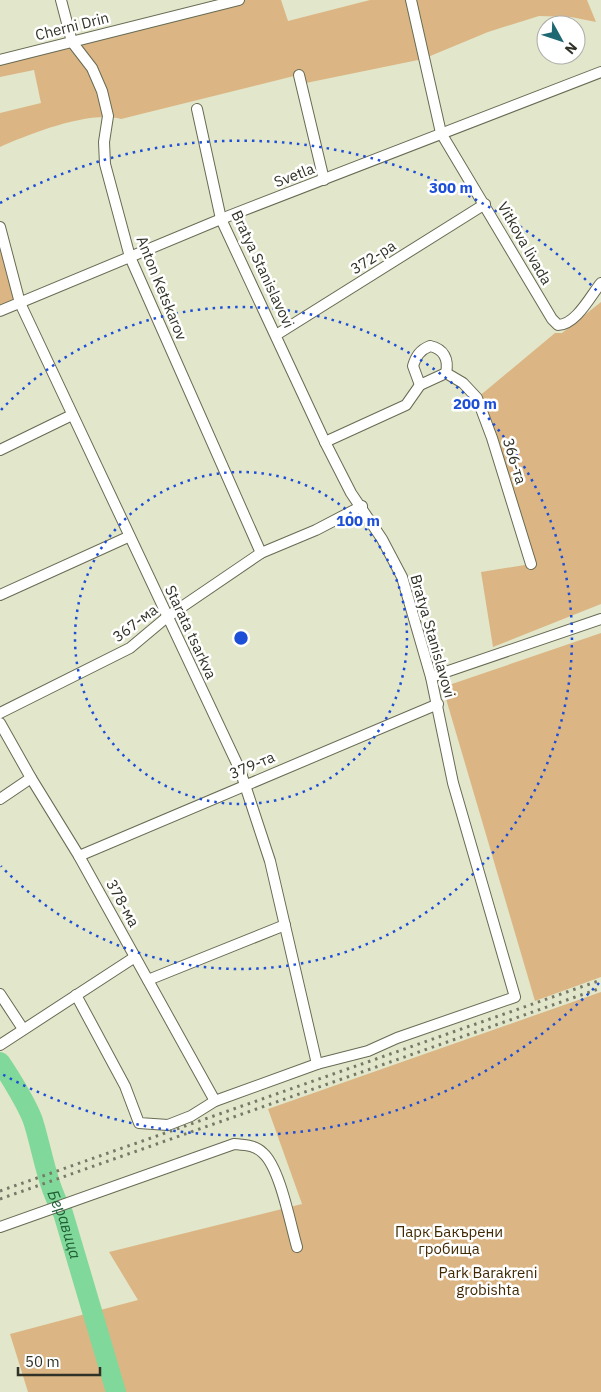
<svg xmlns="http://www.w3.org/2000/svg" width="601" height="1392" font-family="'IBM Plex Sans',sans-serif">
<rect width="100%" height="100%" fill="#e2e6ca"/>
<!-- green -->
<g fill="#dbb684">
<path d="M239 0H281L288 21 370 0H587L596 22 571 17 539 16 488 32 423 59 301 84 298 75 121 119C90 110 29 134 0 147V113L41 103 34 70 0 77V60Z"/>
<polygon points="0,227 20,303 0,311"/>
<polygon points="601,302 601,604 493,647 481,572 531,564 477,398 555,333 562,333"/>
<polygon points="601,633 601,977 535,1001 444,692 449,685"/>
<polygon points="601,992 601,1392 28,1392 10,1334 138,1300 109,1252 302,1204 268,1109"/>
</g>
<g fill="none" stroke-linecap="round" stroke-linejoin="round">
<!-- river -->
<path stroke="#80d99a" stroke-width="20" id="s1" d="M0 1062C9 1075 30 1109 34 1124 43 1154 47 1185 63 1213L116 1392"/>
<!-- street casing -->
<g stroke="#686b53" stroke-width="12">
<g id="street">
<polyline points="61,0 72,42 92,68 102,91 108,116 104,142 105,164 130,257 261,553"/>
<path d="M411 0 441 133 552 319 558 325C576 325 591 295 601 283"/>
<polyline points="0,60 239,0"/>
<polyline points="299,75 324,180"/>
<polyline points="0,227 20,303 240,770 270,861 317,1064"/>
<polyline points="0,311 221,219 601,72"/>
<polyline points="276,335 485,204"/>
<path d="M420 385 413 366C416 356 420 350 430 346 444 349 449 359 446 373"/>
<polyline points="325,442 406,405 420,385 446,373 463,383 477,398 492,438 531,564"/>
<polyline points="0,450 72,415"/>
<polyline points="0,595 128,537"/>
<polyline points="431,677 601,619"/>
<polyline points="0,713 130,648 167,617 261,553 316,530 362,506"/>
<polyline points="0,723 31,778 79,856 215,1101"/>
<polyline points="0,799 31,778"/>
<polyline points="79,856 438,704"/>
<polyline points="148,980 285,925"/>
<polyline points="0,994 23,1029"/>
<polyline points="76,995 125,1086 139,1123 168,1125 191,1116 215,1101 317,1064 368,1051 397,1038 515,997 453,783 431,677 402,577 382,539 351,493 325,442 221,219 197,109"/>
<polyline points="0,1045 135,957"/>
<path d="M0 1227 234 1144C245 1145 255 1145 263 1153 280 1168 290 1223 297 1247"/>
</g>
</g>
<!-- street -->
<use href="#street" stroke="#fff" stroke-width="10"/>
<!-- rail -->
<g stroke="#767967" stroke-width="3" stroke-dasharray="2.5 5" stroke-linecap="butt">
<polyline points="0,1191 601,980"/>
<polyline points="0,1199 601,988"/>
</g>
</g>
<!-- distance rings -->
<g fill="none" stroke="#1d4ed8" stroke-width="2.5" stroke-dasharray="2.5 5">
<circle cx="241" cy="638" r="166"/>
<path d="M1 410A331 331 0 1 1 1 866"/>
<path d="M599 983A497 497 0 0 1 0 1073M0 203A497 497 0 0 1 599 293"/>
</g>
<g text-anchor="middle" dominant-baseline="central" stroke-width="5" stroke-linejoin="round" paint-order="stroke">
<!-- street labels -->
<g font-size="15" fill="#313227" stroke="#fff">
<text transform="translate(72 26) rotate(-14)">Cherni Drin</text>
<text transform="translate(294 175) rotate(-21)">Svetla</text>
<text transform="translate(525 243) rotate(60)">Vitkova livada</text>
<text transform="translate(373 257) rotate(-32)">372-ра</text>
<text transform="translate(263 269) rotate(65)">Bratya Stanislavovi</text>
<text transform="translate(162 288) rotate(68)">Anton Ketskarov</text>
<text transform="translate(515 461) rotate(73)">366-та</text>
<text transform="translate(135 623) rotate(-37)">367-ма</text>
<text transform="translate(191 632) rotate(65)">Starata tsarkva</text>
<text transform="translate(433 636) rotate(74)">Bratya Stanislavovi</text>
<text transform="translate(252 765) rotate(-23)">379-та</text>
<text transform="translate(123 903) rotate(61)">378-ма</text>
</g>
<!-- park labels -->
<g font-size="15" fill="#412902" stroke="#fff">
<text x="449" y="1231">Парк Бакърени<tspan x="449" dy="17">гробища</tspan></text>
<text x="488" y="1272">Park Barakreni<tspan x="488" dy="17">grobishta</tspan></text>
</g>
<!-- water labels -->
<g font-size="16" font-style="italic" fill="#216037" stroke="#fff">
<text stroke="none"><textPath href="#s1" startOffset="176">Беравица</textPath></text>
</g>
</g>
<circle cx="241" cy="638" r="8" fill="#1d4ed8" stroke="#fff" stroke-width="2.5"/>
<g font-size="15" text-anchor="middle" font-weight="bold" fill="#1d4ed8" stroke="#fff" stroke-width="5" stroke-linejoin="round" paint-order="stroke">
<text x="451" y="193">300 m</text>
<text x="475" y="409">200 m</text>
<text x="358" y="526">100 m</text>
</g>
<!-- north arrow -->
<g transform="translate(561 40) rotate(130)"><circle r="24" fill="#ffffff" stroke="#adada9"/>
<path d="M0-4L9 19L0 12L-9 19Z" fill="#1e6873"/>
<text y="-8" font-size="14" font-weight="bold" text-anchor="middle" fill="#313227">N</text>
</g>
<!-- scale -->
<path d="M18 1367v8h82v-8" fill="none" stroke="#313227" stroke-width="2.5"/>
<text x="25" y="1367" font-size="15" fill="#313227" stroke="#ffffff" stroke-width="4" paint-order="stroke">50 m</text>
</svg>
